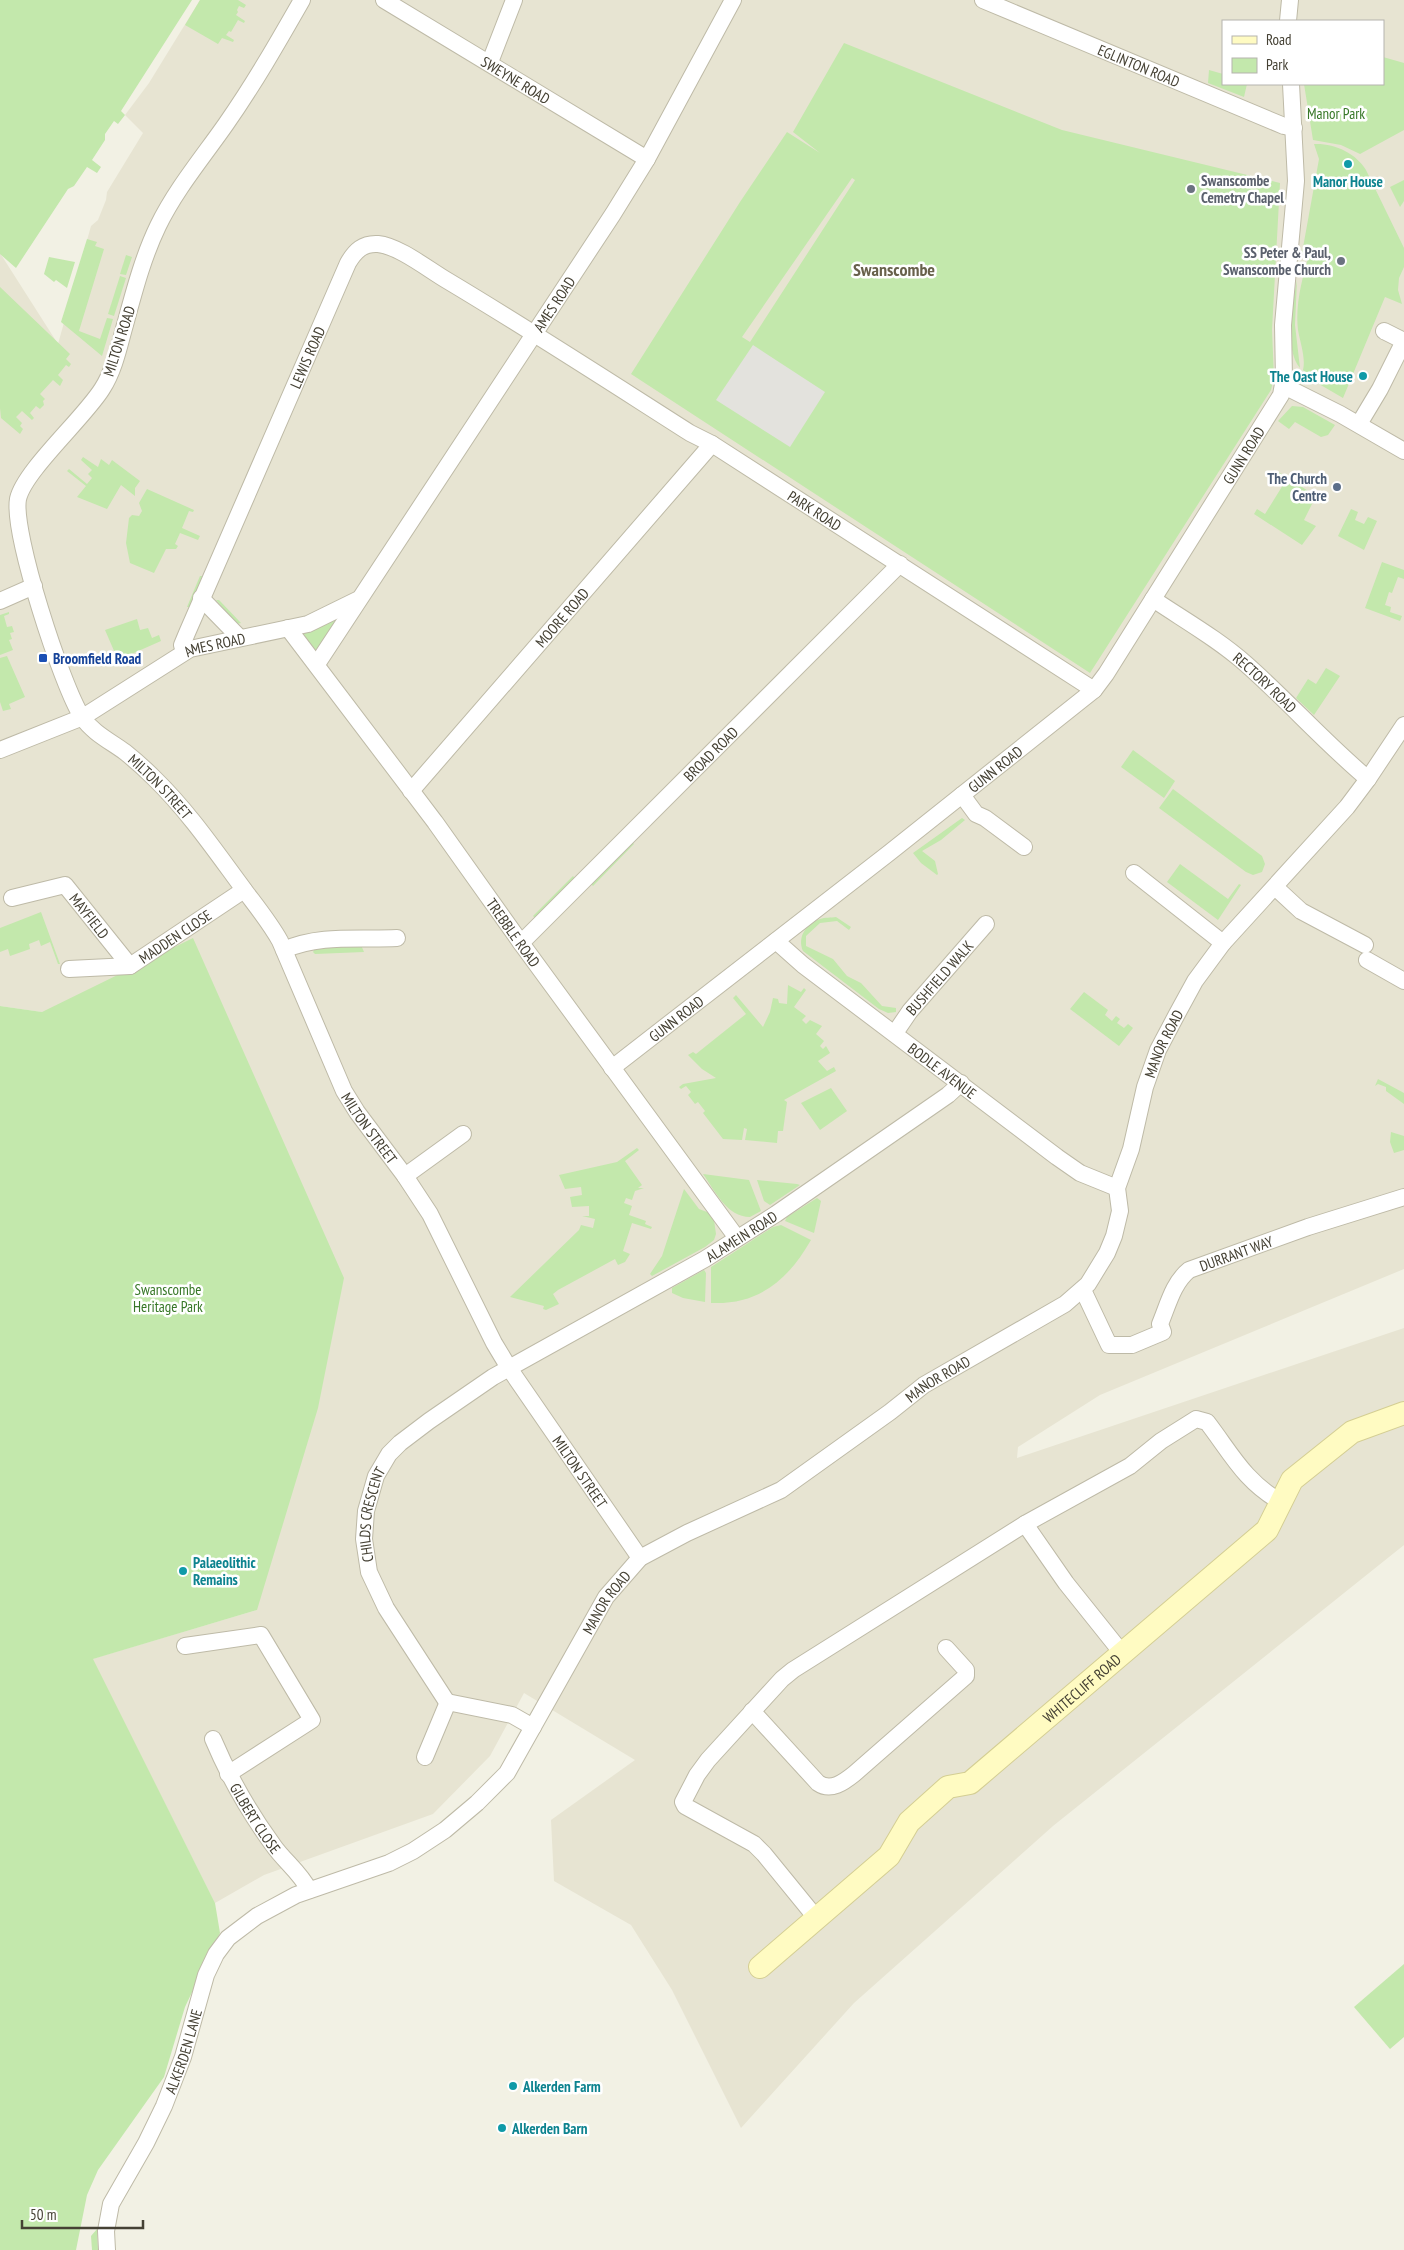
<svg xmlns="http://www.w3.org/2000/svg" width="1404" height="2250" font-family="'PT Sans Narrow',sans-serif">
<rect width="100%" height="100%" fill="#f2f1e4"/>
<!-- residential -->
<path fill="#e7e4d2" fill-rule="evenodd" d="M200 0H1404V1269L1100 1395 1018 1447 1017 1458 1404 1328V1545L1053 1826 854 2003 741 2128 672 1990 631 1925 554 1881 551 1820 635 1760 524 1693 490 1756 433 1814 264 1875 215 1903 92 1659 257 1610 52 1010 42 1012 0 1006V253L58 344 91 226 98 220 106 200 107 192 143 133 125 115 149 83ZM1223 21H1383V84H1223Z"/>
<!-- green -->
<g fill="#c3e8ac" fill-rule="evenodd">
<polygon points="0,0 192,0 121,111 125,115 118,124 114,121 105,134 105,140 92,160 101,167 97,173 87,167 74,186 68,189 16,268 0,254"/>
<polygon points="200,0 238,0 246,5 244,8 239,6 237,10 238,12 236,15 245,21 244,23 238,20 231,32 229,31 226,35 234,40 233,42 222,38 218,44 185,25"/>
<path d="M844 43 1062 130 1280 183 1272 330 1274 377 1271 390 1090 673 631 374 740 202 787 132 820 153 793 132ZM852 178 855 180 750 342 742 337Z"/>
<polygon points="1383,57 1404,63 1404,130 1360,154 1341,145 1313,140 1304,84 1383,84"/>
<polygon points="1209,70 1223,74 1223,84 1247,84 1244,97 1208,83"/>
<path d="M1314 144C1334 143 1356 153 1366 170L1404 248V267L1399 278 1398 290 1402 304 1385 297 1343 398 1319 384 1303 370C1306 358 1300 342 1298 330 1295 305 1302 279 1309 255L1302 253 1319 159Z"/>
<polygon points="1404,180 1404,201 1400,207 1390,187"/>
<polygon points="87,239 97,242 95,246 104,249 79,331 100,339 107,318 113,319 102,356 61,322"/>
<polygon points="126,255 132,257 126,275 120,274"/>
<polygon points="49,257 75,262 67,288 56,280 54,282 44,274"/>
<polygon points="120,276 126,278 114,316 108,314"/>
<path d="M1297 280 1295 325 1300 368C1284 350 1293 302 1297 280Z"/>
<polygon points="0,287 70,354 66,359 71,364 69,367 66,365 58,375 63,380 60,386 53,380 40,394 45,399 43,401 44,405 40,409 36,406 30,413 34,418 32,420 22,411 16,417 22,423 20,426 23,429 20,434 1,418 0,408"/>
<polygon points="1292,406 1303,407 1335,425 1328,435 1321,437 1295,422 1289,429 1278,421"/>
<polygon points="83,457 98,467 101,459 109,465 112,460 140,481 135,488 135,496 121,485 107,509 77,497 86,486 67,471 69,469 87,484 92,478 88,474 92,470 81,460"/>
<polygon points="1277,471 1316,496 1304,520 1316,526 1302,545 1254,514 1257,509 1265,514 1283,485 1272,478"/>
<polygon points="147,489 194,510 193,512 189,511 182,528 200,536 198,540 180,533 175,544 178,546 176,549 166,549 154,573 130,563 126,543 129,518 132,515 139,516 142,511 139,503"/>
<polygon points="1351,509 1358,512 1355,520 1364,524 1368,517 1377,521 1364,550 1338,536"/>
<polygon points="1382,562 1404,570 1404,579 1398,577 1392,593 1389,592 1385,605 1391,607 1390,612 1402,616 1400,621 1365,608"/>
<polygon points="200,576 203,576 191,607 187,607"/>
<polygon points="216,600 219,600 241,623 237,624"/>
<polygon points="9,612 9,614 4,616 7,627 12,626 14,632 10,633 12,639 9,640 13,650 0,655 0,615"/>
<polygon points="341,614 317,652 303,635 303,632"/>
<polygon points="137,619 140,630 148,628 152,638 159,635 161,641 118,660 105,630"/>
<polygon points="7,656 25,697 9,704 11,709 3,711 0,702 0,658"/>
<polygon points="1326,668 1340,676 1314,715 1296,698 1308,679 1316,684"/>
<polygon points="1133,750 1175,781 1164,798 1121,767"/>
<polygon points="1173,789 1262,856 1265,864 1262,872 1253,875 1246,872 1159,808"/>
<polygon points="962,818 965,820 941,840 922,851 935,861 938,874 937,875 921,863 913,853"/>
<polygon points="631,841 634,844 632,846 593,886 589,882"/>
<polygon points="1180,864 1228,899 1239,884 1241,885 1218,920 1167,882"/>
<polygon points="573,876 576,880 536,919 533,916"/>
<polygon points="41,912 60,964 58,964 50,942 41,946 39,940 29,944 30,949 10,956 8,949 0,952 0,928"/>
<path d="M836 917 851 927 849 930 837 921 820 923 806 936V946L833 959 847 976 861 983 882 1006 896 1008V1012L888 1013 879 1009 803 951C797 937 806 924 820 919 825 917 831 918 836 917Z"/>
<polygon points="193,938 344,1278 318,1408 257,1610 93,1659 215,1903 220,1933 185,2007 164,2077 98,2170 87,2195 76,2250 0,2250 0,1006 42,1012"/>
<polygon points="361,945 364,952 315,954 313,952 315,948"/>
<polygon points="788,985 801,992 804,988 806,990 794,1007 806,1016 802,1020 806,1024 810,1020 822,1026 816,1034 824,1041 820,1046 823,1049 826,1046 830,1053 818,1061 827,1071 834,1067 836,1071 784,1100 787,1102 783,1131 778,1131 777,1143 745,1140 747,1129 744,1128 742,1140 723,1139 703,1113 705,1111 698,1102 695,1104 688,1095 691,1092 686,1086 681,1089 679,1087 683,1084 716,1078 702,1069 688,1055 693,1052 696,1054 746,1014 733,998 736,995 763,1027 770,1012 773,998 778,999 779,1003 787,1004"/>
<polygon points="1084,992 1108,1010 1105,1015 1112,1021 1116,1016 1120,1019 1117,1023 1124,1028 1128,1024 1133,1028 1119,1046 1070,1009"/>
<polygon points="1378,1079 1404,1093 1404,1104 1386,1091 1386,1087 1378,1084 1375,1086"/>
<polygon points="831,1088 847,1111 820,1130 801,1103"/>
<polygon points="1391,1132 1404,1136 1404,1150 1394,1153 1390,1142"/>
<polygon points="637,1148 639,1150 625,1161 642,1185 638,1188 644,1188 635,1191 632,1200 626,1198 624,1203 632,1206 629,1215 646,1221 645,1224 652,1227 651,1229 632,1223 623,1251 630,1254 625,1262 618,1265 615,1259 558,1290 553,1294 559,1304 546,1310 543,1309 544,1306 510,1297 579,1230 581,1225 593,1228 595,1219 582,1216 589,1216 589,1206 572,1207 570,1197 582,1195 581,1187 565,1189 559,1175 617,1162"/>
<path d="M703 1174 749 1180 761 1211 750 1217C727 1217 715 1191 703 1174Z"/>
<polygon points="757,1180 797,1184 800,1185 770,1205 764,1201"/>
<polygon points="684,1189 699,1209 707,1212 714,1220 716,1234 714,1240 705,1247 652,1276 650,1274 662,1256"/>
<polygon points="817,1198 821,1201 814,1233 785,1221 787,1217"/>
<path d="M781 1225 811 1240C788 1280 759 1305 711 1303V1267L773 1227Z"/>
<polygon points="704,1270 706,1273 705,1302 683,1298 672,1293 672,1288"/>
<polygon points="1404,1964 1404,2037 1390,2049 1354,2007"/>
<polygon points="97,2229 98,2250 92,2250 91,2236"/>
</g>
<!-- parking -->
<polygon fill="#e3e2dd" points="753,345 825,392 790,447 716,400"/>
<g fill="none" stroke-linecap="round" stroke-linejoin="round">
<!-- street casing -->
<g stroke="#bebaa7" stroke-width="18">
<g id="street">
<path id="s1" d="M302 0C278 42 254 84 226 124 203 157 176 189 158 226 142 259 133 296 123 332 118 351 113 372 102 389 84 418 24 471 18 499 12 533 62 686 82 717 93 733 110 741 125 752 135 760 145 769 154 778 189 812 216 852 245 891 257 907 270 923 280 941L344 1091 357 1112 405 1176 430 1214 494 1343 509 1368 640 1558"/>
<path id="s2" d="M384 0 647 159"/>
<path id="s3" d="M983 0 1284 126 1294 128"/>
<polyline points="1288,21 1290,0"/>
<polyline points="490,62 514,0"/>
<polyline points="1384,331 1404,341"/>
<polyline points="1284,386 1340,414 1404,451"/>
<polyline points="1359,424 1380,389 1404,341"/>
<polyline points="201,598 239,637"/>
<path id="s4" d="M1153 599C1184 620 1218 639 1246 664 1288 701 1325 743 1368 779"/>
<polyline points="0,601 34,586"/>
<path id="s5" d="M288 628 435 822 521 943 737 1238"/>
<path id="s6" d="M184 652 182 645 187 633 348 263C355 251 363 243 378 244 399 246 429 270 448 281 530 330 610 382 690 433L712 444 1094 690"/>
<path id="s7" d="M317 664 613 214 647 159 733 0"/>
<path id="s8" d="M0 750 83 717 190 649 308 624 357 600"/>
<path id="s9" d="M411 791 712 444"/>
<polyline points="962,795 976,814 985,818 1024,847"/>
<polyline points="1134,873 1223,943"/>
<polyline points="1275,887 1301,911 1365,945"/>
<path id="s10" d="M12 898 65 885 130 966"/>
<path id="s11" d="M776 941 803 965 1057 1157 1080 1173 1117 1188"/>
<path id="s12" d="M521 943 900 564"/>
<path d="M284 950C320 934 359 940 397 938"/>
<polyline points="1367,960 1404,981"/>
<path id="s13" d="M69 969 130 966 244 890"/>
<path id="s14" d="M895 1033 910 1011 986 924"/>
<path id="s15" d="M612 1068 889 853 1094 690 1106 674 1281 395 1284 379 1283 325 1296 181 1291 84"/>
<polyline points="405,1176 463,1134"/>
<path id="s16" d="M1083 1290 1109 1345H1132L1163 1332 1160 1324C1168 1305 1173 1283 1189 1270L1308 1227 1404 1197"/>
<polyline points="1025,1524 1066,1583 1122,1653"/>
<polyline points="185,1646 261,1635 312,1720 228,1774"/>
<path d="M752 1711 818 1783C831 1792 844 1782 854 1774L966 1676V1670L946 1648"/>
<path id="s17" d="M533 1727 512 1715 447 1702 386 1608 369 1572 364 1539 366 1511 376 1476 389 1454 400 1443 429 1421 493 1377 705 1259 776 1214 948 1095 961 1083"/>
<path id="s18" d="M213 1739C229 1777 249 1812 273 1845 284 1861 300 1872 309 1890"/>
<polyline points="425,1757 448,1702"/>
<path d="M817 1919 764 1854 754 1844 685 1806 683 1802 697 1775 708 1760 782 1679 793 1670 1025 1524 1130 1466 1161 1441 1196 1419 1207 1422C1231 1453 1244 1481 1281 1502"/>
<path id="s19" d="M107 2250 106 2231 111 2204 146 2143 164 2106 183 2057 206 1975 216 1954 228 1938 257 1916 296 1895 389 1863 413 1851 445 1830 477 1803 507 1773 606 1597 640 1558 687 1533 781 1490 890 1412 924 1385 1065 1304 1088 1284 1107 1253 1114 1236 1120 1211 1117 1188 1131 1149 1145 1087 1158 1050 1177 1014 1195 981 1223 943 1347 807 1368 779 1404 725"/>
</g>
</g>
<!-- secondary casing -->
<g stroke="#d4ce93" stroke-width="24">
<g id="secondary">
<path id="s20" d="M760 1967 889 1856 909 1822 948 1787 970 1783 1267 1530 1292 1480 1352 1432 1404 1413"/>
</g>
</g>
<!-- street -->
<use href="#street" stroke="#fff" stroke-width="16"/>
<!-- secondary -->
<use href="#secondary" stroke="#fffbc2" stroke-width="22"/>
</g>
<!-- markers -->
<g fill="#0f9aa8" stroke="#fff" stroke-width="2">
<circle cx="1348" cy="164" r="5"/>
<circle cx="1363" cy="376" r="5"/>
<circle cx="183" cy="1571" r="5"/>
<circle cx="513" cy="2086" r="5"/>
<circle cx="502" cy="2128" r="5"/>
</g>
<g fill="#6b7280" stroke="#fff" stroke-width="2">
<circle cx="1191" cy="189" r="5"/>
<circle cx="1341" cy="261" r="5"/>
</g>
<circle fill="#5c6f8a" stroke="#fff" stroke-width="2" cx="1337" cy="487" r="5"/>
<rect fill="#1a4fb4" stroke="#fff" stroke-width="2" x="38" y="653" width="10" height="10" rx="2.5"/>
<g text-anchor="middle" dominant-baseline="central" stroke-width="5" stroke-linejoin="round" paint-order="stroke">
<!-- street labels -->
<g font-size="15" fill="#454134" stroke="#fff">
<text stroke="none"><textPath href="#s3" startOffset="169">EGLINTON ROAD</textPath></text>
<text stroke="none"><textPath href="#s2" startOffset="154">SWEYNE ROAD</textPath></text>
<text stroke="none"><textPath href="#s7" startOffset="431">AMES ROAD</textPath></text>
<text transform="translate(119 341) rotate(-72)">MILTON ROAD</text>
<text stroke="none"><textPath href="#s6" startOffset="321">LEWIS ROAD</textPath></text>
<text stroke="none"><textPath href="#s15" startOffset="891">GUNN ROAD</textPath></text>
<text stroke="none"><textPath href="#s6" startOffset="974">PARK ROAD</textPath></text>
<text stroke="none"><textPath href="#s9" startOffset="230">MOORE ROAD</textPath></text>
<text stroke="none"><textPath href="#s8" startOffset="241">AMES ROAD</textPath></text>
<text stroke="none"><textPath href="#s4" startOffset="140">RECTORY ROAD</textPath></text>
<text stroke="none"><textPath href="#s12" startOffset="268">BROAD ROAD</textPath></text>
<text stroke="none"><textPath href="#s15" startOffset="486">GUNN ROAD</textPath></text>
<text stroke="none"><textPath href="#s1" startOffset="914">MILTON STREET</textPath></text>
<text stroke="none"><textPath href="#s10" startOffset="94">MAYFIELD</textPath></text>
<text stroke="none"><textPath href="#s5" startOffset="379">TREBBLE ROAD</textPath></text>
<text stroke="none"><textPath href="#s13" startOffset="115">MADDEN CLOSE</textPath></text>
<text stroke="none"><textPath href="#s14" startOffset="71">BUSHFIELD WALK</textPath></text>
<text stroke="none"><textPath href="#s15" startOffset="81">GUNN ROAD</textPath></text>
<text stroke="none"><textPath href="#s19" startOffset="1704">MANOR ROAD</textPath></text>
<text stroke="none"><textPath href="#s11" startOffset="211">BODLE AVENUE</textPath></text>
<text stroke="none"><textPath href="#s1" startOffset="1318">MILTON STREET</textPath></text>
<text stroke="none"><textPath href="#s17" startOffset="781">ALAMEIN ROAD</textPath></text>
<text stroke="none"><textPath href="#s16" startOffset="238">DURRANT WAY</textPath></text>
<text stroke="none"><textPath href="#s19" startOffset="1270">MANOR ROAD</textPath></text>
<text stroke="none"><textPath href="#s1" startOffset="1722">MILTON STREET</textPath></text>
<text stroke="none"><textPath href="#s17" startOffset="301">CHILDS CRESCENT</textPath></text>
<text stroke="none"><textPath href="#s19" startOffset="865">MANOR ROAD</textPath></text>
<text stroke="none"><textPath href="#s20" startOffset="431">WHITECLIFF ROAD</textPath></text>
<text stroke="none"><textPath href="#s18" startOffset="90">GILBERT CLOSE</textPath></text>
<text stroke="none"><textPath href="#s19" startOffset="216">ALKERDEN LANE</textPath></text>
</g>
<!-- park labels -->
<g font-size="15" fill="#377727" stroke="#fff">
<text x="1336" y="113">Manor Park</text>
<text x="168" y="1289">Swanscombe<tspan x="168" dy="17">Heritage Park</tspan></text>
</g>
<!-- worship labels -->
<g font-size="15" font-weight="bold" fill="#5b616d" stroke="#fff" text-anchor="start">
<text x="1201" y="180">Swanscombe<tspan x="1201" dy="17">Cemetry Chapel</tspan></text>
<text x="1331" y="252" text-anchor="end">SS Peter &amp; Paul,<tspan x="1331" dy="17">Swanscombe Church</tspan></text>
</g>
<!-- culture labels -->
<g font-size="15" font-weight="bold" fill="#0d838f" stroke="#fff" text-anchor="start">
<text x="1348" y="181" text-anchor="middle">Manor House</text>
<text x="1353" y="376" text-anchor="end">The Oast House</text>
<text x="193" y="1562">Palaeolithic<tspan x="193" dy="17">Remains</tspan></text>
<text x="523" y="2086">Alkerden Farm</text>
<text x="512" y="2128">Alkerden Barn</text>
</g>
<!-- service labels -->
<g font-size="15" font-weight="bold" fill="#4e5e75" stroke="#fff" text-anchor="end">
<text x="1327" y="478">The Church<tspan x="1327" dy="17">Centre</tspan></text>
</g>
<!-- transit labels -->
<g font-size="15" font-weight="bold" fill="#164399" stroke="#fff" text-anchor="start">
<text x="53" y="658">Broomfield Road</text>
</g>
<!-- quarter labels -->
<g font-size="18" font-weight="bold" fill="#68614b" stroke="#fff">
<text x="894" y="269">Swanscombe</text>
</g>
</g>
<!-- legend -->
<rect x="1222" y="20" width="162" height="65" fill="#ffffff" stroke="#b5b3ae"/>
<rect x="1232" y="36" width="25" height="8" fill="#fffbc2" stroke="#b5b3ae"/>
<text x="1266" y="45" font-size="15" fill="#454134">Road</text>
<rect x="1232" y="58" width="25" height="15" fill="#c3e8ac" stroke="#b5b3ae"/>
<text x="1266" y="70" font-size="15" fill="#454134">Park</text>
<!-- scale -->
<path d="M22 2220v8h121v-8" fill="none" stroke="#454134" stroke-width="2.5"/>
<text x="30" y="2220" font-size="15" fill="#454134" stroke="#ffffff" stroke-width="4" paint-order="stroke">50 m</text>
</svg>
